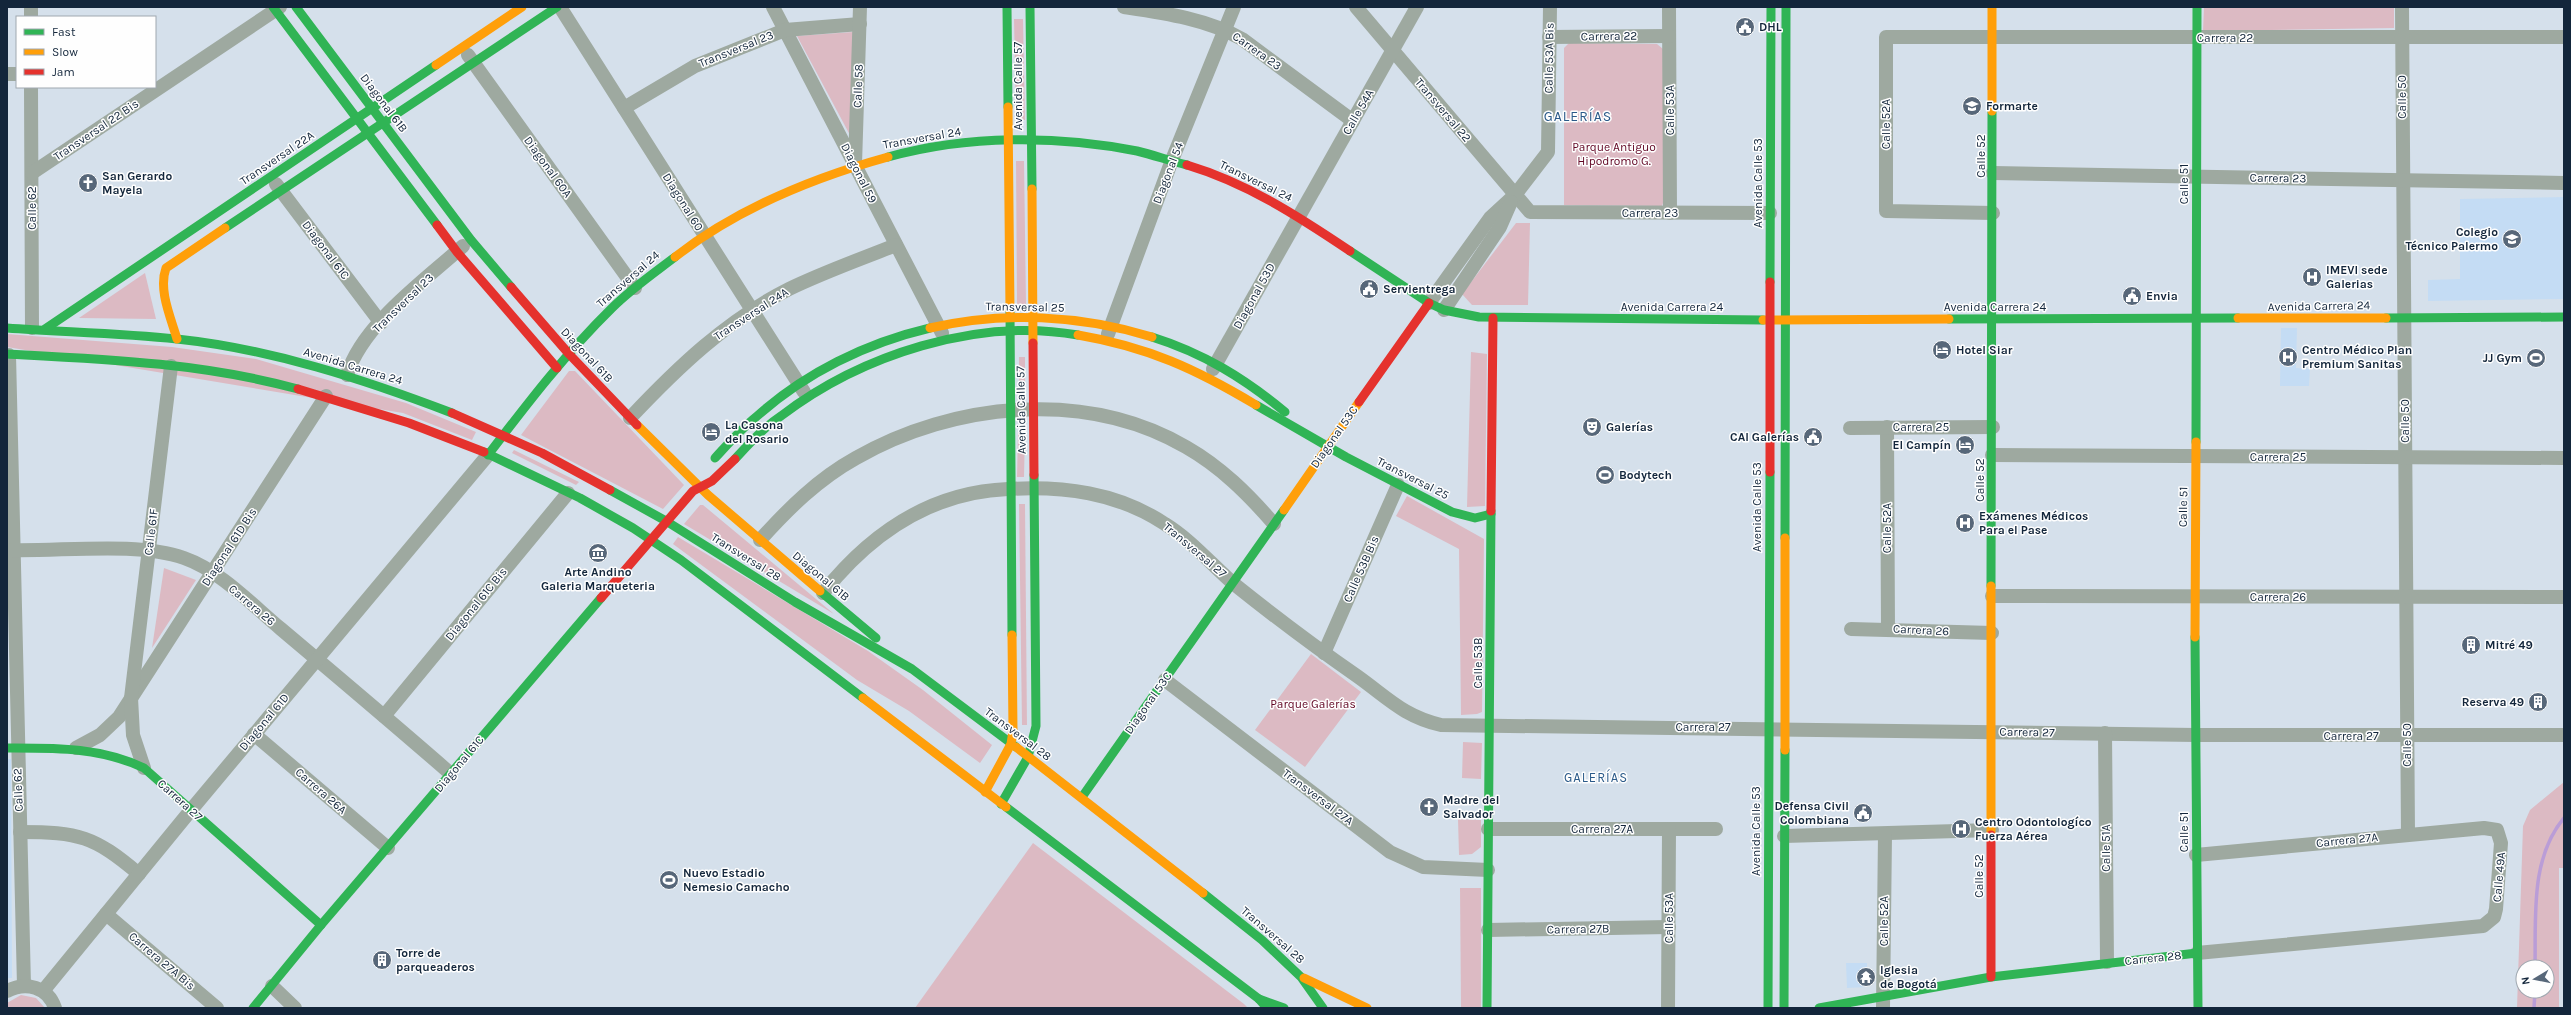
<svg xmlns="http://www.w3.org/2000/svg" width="2571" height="1015" font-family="Karla,sans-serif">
<rect width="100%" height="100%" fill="#d5e0eb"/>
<!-- built -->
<g fill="#c4dcf4">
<polygon points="2564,197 2564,299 2428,301 2428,280 2460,279 2460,199"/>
<polygon points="2281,328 2297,328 2296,368 2310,369 2309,386 2280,386"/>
<polygon points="7,759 11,759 12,978 7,978"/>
<polygon points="1846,963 1867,963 1867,987 1847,988"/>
</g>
<!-- green -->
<g fill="#dcbac3" fill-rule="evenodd">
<polygon points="2204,7 2394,7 2394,28 2203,31"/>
<polygon points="1014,19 1023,19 1025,120 1016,120"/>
<polygon points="853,32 851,137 797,36"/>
<polygon points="1569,43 1657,44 1663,49 1663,203 1662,206 1564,205 1564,48"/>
<polygon points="1016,161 1024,161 1026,304 1017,304"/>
<polygon points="1516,223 1530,223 1528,305 1472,305 1462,294"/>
<polygon points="145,273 156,319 79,318"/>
<polygon points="7,334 172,347 256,359 406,403 476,432 472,440 403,413 7,347"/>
<polygon points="1471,352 1487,354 1485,506 1467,507"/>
<rect x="1019" y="357" width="6" height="42"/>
<polygon points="569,371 575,371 684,485 663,509 521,435"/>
<polygon points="1018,432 1025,432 1024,477 1017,477"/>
<polygon points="514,450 579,482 576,485 512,453"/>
<polygon points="1407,496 1484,539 1482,712 1477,714 1461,715 1459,549 1396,516"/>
<polygon points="1019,504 1025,504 1027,725 1022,725"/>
<polygon points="700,505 703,505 834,614 684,524"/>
<polygon points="678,537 868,651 923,690 992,745 980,763 909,711 857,680 673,544"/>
<polygon points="164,568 196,580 152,648"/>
<polygon points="1311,654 1361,692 1305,767 1255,730"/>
<polygon points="1463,742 1482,743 1481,779 1462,778"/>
<path d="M2564 782V868H2559V1008H2517L2523 826 2530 810ZM2523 967H2547V991H2523Z"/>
<polygon points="1458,819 1481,820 1481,847 1472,854 1459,855"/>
<polygon points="1033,843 1244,1004 1248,1008 915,1008"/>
<polygon points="1460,888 1481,888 1481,1008 1461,1008"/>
<polygon points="21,995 36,998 45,1008 7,1008 7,1003"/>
</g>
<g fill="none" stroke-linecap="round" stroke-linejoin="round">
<!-- stream -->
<g stroke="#ba9dd7" stroke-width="3.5">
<path d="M2535 967C2536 917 2530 858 2564 818"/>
<polyline points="2534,1008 2535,991"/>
</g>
<!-- street -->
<g stroke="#9ea9a0" stroke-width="14">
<polyline points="31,7 31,17"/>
<polyline points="560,7 804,392"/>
<polyline points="773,7 942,333"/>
<path d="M1124 7C1164 13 1207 19 1242 39L1353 121"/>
<polyline points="1356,7 1530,212 1770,213"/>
<polyline points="1669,7 1670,213"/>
<polyline points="2402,7 2408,834"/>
<polyline points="1549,37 1669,36"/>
<polyline points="468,55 635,288"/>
<polyline points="7,74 17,74"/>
<polyline points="31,87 32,328"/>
<polyline points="624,108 695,66 785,30 860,24"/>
<polyline points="855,164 860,7"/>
<polyline points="32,173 280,7"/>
<polyline points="1993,173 2564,183"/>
<polyline points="276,184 381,323"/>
<polyline points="1993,213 1886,211 1886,37 2564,37"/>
<polyline points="1429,303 1490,218 1515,195 1548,152 1550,7"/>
<polyline points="1444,310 1500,227 1511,202"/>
<polyline points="1108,334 1172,160 1234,7"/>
<polyline points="9,355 24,986"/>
<polyline points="1213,369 1417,7"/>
<path d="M347 375C362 325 425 280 463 246"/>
<path d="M630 418C677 368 727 320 789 289 824 272 861 259 896 245"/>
<polyline points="1887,427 1888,629"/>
<polyline points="1850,428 1993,427"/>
<polyline points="1992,455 2564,458"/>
<path d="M760 540C788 509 818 479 856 458 954 402 1086 389 1186 447 1221 467 1248 494 1274 524"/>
<path d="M7 550C60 552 136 541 184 558 221 571 252 605 281 629 338 677 395 725 451 774"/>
<path d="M823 593C870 534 931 492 1008 489 1063 486 1117 492 1165 524 1191 540 1211 564 1234 584 1274 616 1315 647 1357 676 1388 698 1403 716 1441 725L2196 735H2564"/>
<polyline points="1992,596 2564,597"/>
<polyline points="1851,629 1992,633"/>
<polyline points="1324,653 1398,485"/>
<polyline points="1165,680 1390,852 1423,867 1488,870"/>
<polyline points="384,716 568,493"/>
<polyline points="2105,733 2107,962"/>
<polyline points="254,734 388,848"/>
<polyline points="76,748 100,735 119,717 326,396"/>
<polyline points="144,768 133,735 131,698 171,366"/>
<polyline points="1488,829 1716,829"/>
<path d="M20 832C79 832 94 836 139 874"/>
<polyline points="1784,836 1992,830"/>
<polyline points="2196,855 2484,828 2497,830 2501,843 2496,909 2494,917 2483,926 2197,953"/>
<polyline points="106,914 217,1008"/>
<polyline points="1488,930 1669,927"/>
<polyline points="272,986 295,1008"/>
<path d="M7 991C26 981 48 987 55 1008"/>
<polyline points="43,991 191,810 488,455"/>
<polyline points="1668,1008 1669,829"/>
<polyline points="1883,1008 1885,834"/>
</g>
<!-- fast -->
<g stroke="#30b455" stroke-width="9">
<polyline points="273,7 437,225"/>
<polyline points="296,7 471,240 511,287"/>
<polyline points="1007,7 1008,107"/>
<polyline points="1030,7 1032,189"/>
<path d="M888 157C967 135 1057 135 1137 151 1154 155 1170 161 1187 165"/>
<polyline points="225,228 557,7"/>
<polyline points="1350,251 1429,303 1444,310 1479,317 1763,320"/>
<polyline points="1770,282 1771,7"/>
<polyline points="1010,311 1012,635"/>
<polyline points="2386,318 2564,317"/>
<polyline points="1949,319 2238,318"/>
<path d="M7 328C63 332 121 333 177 339 271 349 363 379 452 413"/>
<polyline points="45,329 436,65"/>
<path d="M1152 337C1203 353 1244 378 1285 412"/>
<path d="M7 354C104 359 203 363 298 389"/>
<polyline points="1256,405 1346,457 1452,512 1475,518 1491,514"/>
<polyline points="2196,442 2197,7"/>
<polyline points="484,452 580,498 633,528 681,560 863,698"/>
<path d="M488 455C527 404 566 353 612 308 631 289 654 273 675 257"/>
<path d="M715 458C728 444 741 429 756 417 805 373 866 343 930 328"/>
<path d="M735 459C749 444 763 428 781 416 861 355 977 317 1078 335"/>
<polyline points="610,490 666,521 795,602 912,669 1016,747"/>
<polyline points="1785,538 1786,7"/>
<polyline points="1991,586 1992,111"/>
<polyline points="820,591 876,638"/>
<polyline points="2195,637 2198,1008"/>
<path d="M7 748C55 748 100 747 144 768L321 925"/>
<polyline points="1082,797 1284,510"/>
<polyline points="1001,804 1028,757 1036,726 1034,475"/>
<polyline points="1006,807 1259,999 1267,1008"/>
<polyline points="1203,893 1262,940 1301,977 1323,1008"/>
<polyline points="1259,999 1284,1008"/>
<polyline points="253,1008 321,925 601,598"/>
<polyline points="1487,1008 1491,511"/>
<polyline points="1768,1008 1770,472"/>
<polyline points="1784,1008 1785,750"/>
<polyline points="1819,1008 1991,977 2197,953"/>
</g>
<!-- slow -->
<g stroke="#ff9f0a" stroke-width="9">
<polyline points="436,65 522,7"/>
<polyline points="1008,107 1010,311"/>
<polyline points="1992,111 1992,7"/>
<polyline points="1032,189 1033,343"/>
<path d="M675 257C738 208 812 178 888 157"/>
<polyline points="2238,318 2386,318"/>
<polyline points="1763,320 1949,319"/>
<path d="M930 328C1003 311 1081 315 1152 337"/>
<path d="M1078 335C1148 347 1196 369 1256 405"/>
<path d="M177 339C171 318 158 290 166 268L225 228"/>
<polyline points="637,425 708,495 820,591"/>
<polyline points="1284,510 1359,402"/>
<polyline points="2195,637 2196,442"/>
<polyline points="863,698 1006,807"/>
<polyline points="1016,747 1203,893"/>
<polyline points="1785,750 1785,538"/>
<polyline points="985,792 1011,744 1013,731 1012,635"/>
<polyline points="1991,835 1991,586"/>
<polyline points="1304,978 1367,1008"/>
</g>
<!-- jam -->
<g stroke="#e5322d" stroke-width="9">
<path d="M1187 165C1247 183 1298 216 1350 251"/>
<polyline points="437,225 457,252 557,368"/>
<polyline points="511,287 569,354 637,425"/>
<polyline points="1033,343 1034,475"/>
<polyline points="298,389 409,423 484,452"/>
<polyline points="1359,402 1429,303"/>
<polyline points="452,413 542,453 610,490"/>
<polyline points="1770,472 1770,282"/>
<polyline points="1491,511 1493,318"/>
<polyline points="601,598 693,491 712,481 735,459"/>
<polyline points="1991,977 1991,835"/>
</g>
</g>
<!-- icons -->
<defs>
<g id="civic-disc" transform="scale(1)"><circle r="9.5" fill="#576779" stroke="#fefefe"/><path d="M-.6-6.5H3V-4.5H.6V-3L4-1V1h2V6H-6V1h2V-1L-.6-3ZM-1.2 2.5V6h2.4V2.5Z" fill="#fff"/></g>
<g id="university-disc" transform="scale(1)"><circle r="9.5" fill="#576779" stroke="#fefefe"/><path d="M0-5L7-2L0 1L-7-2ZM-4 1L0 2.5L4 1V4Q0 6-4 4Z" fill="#fff"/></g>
<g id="church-disc" transform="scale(1)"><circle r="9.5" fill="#576779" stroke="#fefefe"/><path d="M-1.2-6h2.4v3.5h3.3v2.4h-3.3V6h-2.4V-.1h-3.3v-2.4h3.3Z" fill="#fff"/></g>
<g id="school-disc" transform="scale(1)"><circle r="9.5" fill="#576779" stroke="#fefefe"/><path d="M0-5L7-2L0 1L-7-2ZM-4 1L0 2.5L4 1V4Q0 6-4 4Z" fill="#fff"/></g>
<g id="hospital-disc" transform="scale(1)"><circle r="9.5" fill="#576779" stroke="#fefefe"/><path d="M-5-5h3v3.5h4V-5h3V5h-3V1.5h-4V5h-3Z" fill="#fff"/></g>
<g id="hotel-disc" transform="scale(1)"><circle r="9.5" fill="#576779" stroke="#fefefe"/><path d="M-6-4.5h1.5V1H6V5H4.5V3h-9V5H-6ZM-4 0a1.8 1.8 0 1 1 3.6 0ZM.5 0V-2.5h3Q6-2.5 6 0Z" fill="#fff"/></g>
<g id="stadium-disc" transform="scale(1)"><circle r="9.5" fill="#576779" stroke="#fefefe"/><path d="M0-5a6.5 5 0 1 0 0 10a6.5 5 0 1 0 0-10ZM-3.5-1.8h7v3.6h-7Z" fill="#fff"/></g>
<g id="theatre-disc" transform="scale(1)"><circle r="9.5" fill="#576779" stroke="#fefefe"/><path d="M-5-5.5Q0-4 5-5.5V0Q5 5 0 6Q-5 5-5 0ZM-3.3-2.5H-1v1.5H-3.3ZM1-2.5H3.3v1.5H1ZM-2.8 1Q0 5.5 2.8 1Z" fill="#fff"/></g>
<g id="museum-disc" transform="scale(1)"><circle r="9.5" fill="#576779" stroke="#fefefe"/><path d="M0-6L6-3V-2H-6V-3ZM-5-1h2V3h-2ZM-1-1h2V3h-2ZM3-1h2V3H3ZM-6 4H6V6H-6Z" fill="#fff"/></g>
<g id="building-disc" transform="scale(1)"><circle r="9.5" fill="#576779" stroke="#fefefe"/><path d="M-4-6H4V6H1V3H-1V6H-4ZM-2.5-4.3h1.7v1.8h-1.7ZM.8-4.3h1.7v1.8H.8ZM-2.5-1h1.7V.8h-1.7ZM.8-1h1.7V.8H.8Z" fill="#fff"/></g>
<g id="temple-disc" transform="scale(1)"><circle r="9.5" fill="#576779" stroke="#fefefe"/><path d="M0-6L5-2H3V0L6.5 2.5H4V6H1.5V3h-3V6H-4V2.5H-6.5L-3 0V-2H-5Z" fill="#fff"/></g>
</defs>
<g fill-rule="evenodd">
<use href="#civic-disc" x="1745" y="27"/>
<use href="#university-disc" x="1972" y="106"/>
<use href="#church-disc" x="88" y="183"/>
<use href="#school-disc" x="2512" y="239"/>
<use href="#hospital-disc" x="2312" y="277"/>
<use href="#civic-disc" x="1369" y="289"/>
<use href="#civic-disc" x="2132" y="296"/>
<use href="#hotel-disc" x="1942" y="350"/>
<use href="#hospital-disc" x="2288" y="357"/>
<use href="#stadium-disc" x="2536" y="358"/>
<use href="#theatre-disc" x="1592" y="427"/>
<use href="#hotel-disc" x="711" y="432"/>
<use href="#civic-disc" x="1813" y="437"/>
<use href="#hotel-disc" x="1965" y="445"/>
<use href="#stadium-disc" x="1605" y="475"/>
<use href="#hospital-disc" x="1965" y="523"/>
<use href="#museum-disc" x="598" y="553"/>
<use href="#building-disc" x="2471" y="645"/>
<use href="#building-disc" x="2538" y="702"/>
<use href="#church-disc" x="1429" y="807"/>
<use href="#civic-disc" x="1863" y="813"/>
<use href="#hospital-disc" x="1961" y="829"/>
<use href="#stadium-disc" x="669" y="880"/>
<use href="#building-disc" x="382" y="960"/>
<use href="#temple-disc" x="1866" y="977"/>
</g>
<g text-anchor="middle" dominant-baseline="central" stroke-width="3" stroke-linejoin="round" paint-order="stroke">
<!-- poi labels -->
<g font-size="12" font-weight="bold" fill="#13263b" stroke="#fefefe" text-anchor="start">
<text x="1759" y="27">DHL</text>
<text x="1986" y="106">Formarte</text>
<text x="102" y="176">San Gerardo<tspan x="102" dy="14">Mayela</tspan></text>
<text x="2498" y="232" text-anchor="end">Colegio<tspan x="2498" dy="14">Técnico Palermo</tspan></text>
<text x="2326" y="270">IMEVI sede<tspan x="2326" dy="14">Galerias</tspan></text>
<text x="1383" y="289">Servientrega</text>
<text x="2146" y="296">Envia</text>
<text x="1956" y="350">Hotel Siar</text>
<text x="2302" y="350">Centro Médico Plan<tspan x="2302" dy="14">Premium Sanitas</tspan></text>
<text x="2522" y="358" text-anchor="end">JJ Gym</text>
<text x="725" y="425">La Casona<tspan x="725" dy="14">del Rosario</tspan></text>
<text x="1606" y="427">Galerías</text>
<text x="1799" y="437" text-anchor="end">CAI Galerías</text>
<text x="1951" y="445" text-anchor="end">El Campín</text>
<text x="1619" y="475">Bodytech</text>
<text x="1979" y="516">Exámenes Médicos<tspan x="1979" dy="14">Para el Pase</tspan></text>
<text x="598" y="572" text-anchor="middle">Arte Andino<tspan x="598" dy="14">Galeria Marqueteria</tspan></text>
<text x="2485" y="645">Mitré 49</text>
<text x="2524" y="702" text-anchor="end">Reserva 49</text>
<text x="1443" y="800">Madre del<tspan x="1443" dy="14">Salvador</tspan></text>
<text x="1849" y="806" text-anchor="end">Defensa Civil<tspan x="1849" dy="14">Colombiana</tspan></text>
<text x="1975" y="822">Centro Odontologíco<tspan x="1975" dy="14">Fuerza Aérea</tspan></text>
<text x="683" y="873">Nuevo Estadio<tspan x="683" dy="14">Nemesio Camacho</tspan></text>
<text x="396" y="953">Torre de<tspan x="396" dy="14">parqueaderos</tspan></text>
<text x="1880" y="970">Iglesia<tspan x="1880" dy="14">de Bogotá</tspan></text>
</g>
<!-- street labels -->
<g font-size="12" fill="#13263b" stroke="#fefefe">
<text transform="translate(1609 36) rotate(-1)">Carrera 22</text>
<text x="2225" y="38">Carrera 22</text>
<text transform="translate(736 49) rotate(-22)">Transversal 23</text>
<text transform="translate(1257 51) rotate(35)">Carrera 23</text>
<text transform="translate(1549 58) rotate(-89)">Calle 53A Bis</text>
<text transform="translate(858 86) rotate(-88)">Calle 58</text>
<text transform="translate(1018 86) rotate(-90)">Avenida Calle 57</text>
<text transform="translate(2402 97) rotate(-90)">Calle 50</text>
<text transform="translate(384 103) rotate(53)">Diagonal 61B</text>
<text transform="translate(1443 110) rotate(50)">Transversal 22</text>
<text transform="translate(1670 110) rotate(-90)">Calle 53A</text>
<text transform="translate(1358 112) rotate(-60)">Calle 54A</text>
<text transform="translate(1886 124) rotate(-90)">Calle 52A</text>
<text transform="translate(96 130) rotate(-34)">Transversal 22 Bis</text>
<text transform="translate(922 138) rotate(-10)">Transversal 24</text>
<text transform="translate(1981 156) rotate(-90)">Calle 52</text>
<text transform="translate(277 158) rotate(-34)">Transversal 22A</text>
<text transform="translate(548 167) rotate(54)">Diagonal 60A</text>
<text transform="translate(859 173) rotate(63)">Diagonal 59</text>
<text transform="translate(1168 173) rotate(-69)">Diagonal 54</text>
<text transform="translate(2278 178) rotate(1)">Carrera 23</text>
<text transform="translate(1256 181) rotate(26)">Transversal 24</text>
<text transform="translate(1758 183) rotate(-90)">Avenida Calle 53</text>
<text transform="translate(2184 184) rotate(-90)">Calle 51</text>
<text transform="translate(683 202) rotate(58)">Diagonal 60</text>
<text transform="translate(32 208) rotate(-90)">Calle 62</text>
<text x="1650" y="213">Carrera 23</text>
<text transform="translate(326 250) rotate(53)">Diagonal 61C</text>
<text transform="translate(628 279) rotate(-41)">Transversal 24</text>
<text transform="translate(1254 296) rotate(-61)">Diagonal 53D</text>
<text transform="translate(403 303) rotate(-44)">Transversal 23</text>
<text transform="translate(2319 306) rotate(-1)">Avenida Carrera 24</text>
<text transform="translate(1025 307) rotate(1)">Transversal 25</text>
<text x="1672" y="307">Avenida Carrera 24</text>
<text x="1995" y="307">Avenida Carrera 24</text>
<text transform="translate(751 314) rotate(-33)">Transversal 24A</text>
<text transform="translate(587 355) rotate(47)">Diagonal 61B</text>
<text transform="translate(353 366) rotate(17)">Avenida Carrera 24</text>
<text transform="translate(1021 410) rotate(-91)">Avenida Calle 57</text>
<text transform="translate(2405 421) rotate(-90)">Calle 50</text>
<text x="1921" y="427">Carrera 25</text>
<text transform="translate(1334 437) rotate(-55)">Diagonal 53C</text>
<text x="2278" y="457">Carrera 25</text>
<text transform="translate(1413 478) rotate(27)">Transversal 25</text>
<text transform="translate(1980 480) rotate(-90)">Calle 52</text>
<text transform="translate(1757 507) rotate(-90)">Avenida Calle 53</text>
<text transform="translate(2183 507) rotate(-89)">Calle 51</text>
<text transform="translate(1887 528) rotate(-90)">Calle 52A</text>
<text transform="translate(151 532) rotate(-83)">Calle 61F</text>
<text transform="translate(229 547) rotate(-57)">Diagonal 61D Bis</text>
<text transform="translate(1195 550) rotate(40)">Transversal 27</text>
<text transform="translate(746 557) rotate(32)">Transversal 28</text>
<text transform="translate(1361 569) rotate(-66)">Calle 53B Bis</text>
<text transform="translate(821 576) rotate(40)">Diagonal 61B</text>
<text x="2278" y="597">Carrera 26</text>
<text transform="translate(476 604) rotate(-51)">Diagonal 61C Bis</text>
<text transform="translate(252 605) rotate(40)">Carrera 26</text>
<text transform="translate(1921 630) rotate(3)">Carrera 26</text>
<text transform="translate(1478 663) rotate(-90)">Calle 53B</text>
<text transform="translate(1148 703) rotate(-55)">Diagonal 53C</text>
<text transform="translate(264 722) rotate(-50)">Diagonal 61D</text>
<text x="1703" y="727">Carrera 27</text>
<text transform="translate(2027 732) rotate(1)">Carrera 27</text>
<text transform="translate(1018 734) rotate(37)">Transversal 28</text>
<text x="2351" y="736">Carrera 27</text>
<text transform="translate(2407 745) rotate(-90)">Calle 50</text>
<text transform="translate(459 764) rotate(-50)">Diagonal 61C</text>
<text transform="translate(18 790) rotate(-92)">Calle 62</text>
<text transform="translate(321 791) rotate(41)">Carrera 26A</text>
<text transform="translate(1318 797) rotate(37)">Transversal 27A</text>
<text transform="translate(180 800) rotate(42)">Carrera 27</text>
<text x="1602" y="829">Carrera 27A</text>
<text transform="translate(1756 831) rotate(-90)">Avenida Calle 53</text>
<text transform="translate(2184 832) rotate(-90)">Calle 51</text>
<text transform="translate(2347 840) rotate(-6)">Carrera 27A</text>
<text transform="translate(2106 848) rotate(-90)">Calle 51A</text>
<text transform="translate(1979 876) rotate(-90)">Calle 52</text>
<text transform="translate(2499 877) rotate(-85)">Calle 49A</text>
<text transform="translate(1669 918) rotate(-90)">Calle 53A</text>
<text transform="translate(1884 921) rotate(-90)">Calle 52A</text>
<text transform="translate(1578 929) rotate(-1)">Carrera 27B</text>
<text transform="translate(1273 935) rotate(41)">Transversal 28</text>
<text transform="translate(2153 958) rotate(-6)">Carrera 28</text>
<text transform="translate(162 961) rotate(40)">Carrera 27A Bis</text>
</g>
<!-- park labels -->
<g font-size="12" fill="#600422" stroke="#fefefe">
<text x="1614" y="147">Parque Antiguo<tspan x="1614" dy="14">Hipodromo G.</tspan></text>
<text x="1313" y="704">Parque Galerías</text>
</g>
<!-- neighbourhood labels -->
<g font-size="13" letter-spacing="1" fill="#2b5a89" stroke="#fefefe">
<text x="1596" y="777">GALERÍAS</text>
</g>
<!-- quarter labels -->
<g font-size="14" letter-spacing="1" fill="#2b5a89" stroke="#fefefe">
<text x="1578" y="116">GALERÍAS</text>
</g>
</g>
<!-- border -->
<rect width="2571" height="1015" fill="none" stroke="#13263b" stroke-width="16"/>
<!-- legend -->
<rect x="16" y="16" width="140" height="72" fill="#fefefe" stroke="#a0a8b0"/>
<rect x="24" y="29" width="20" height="6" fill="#30b455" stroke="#a0a8b0"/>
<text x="52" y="36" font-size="12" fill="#13263b">Fast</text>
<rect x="24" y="49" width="20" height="6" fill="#ff9f0a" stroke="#a0a8b0"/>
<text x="52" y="56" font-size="12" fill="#13263b">Slow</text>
<rect x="24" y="69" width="20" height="6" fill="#e5322d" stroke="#a0a8b0"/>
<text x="52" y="76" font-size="12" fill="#13263b">Jam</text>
<!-- north arrow -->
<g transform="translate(2535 979) rotate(260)"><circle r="19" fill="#fefefe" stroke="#a0a8b0"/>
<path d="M0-3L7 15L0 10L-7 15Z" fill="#576779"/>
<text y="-6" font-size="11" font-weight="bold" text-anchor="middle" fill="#13263b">N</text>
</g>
</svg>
